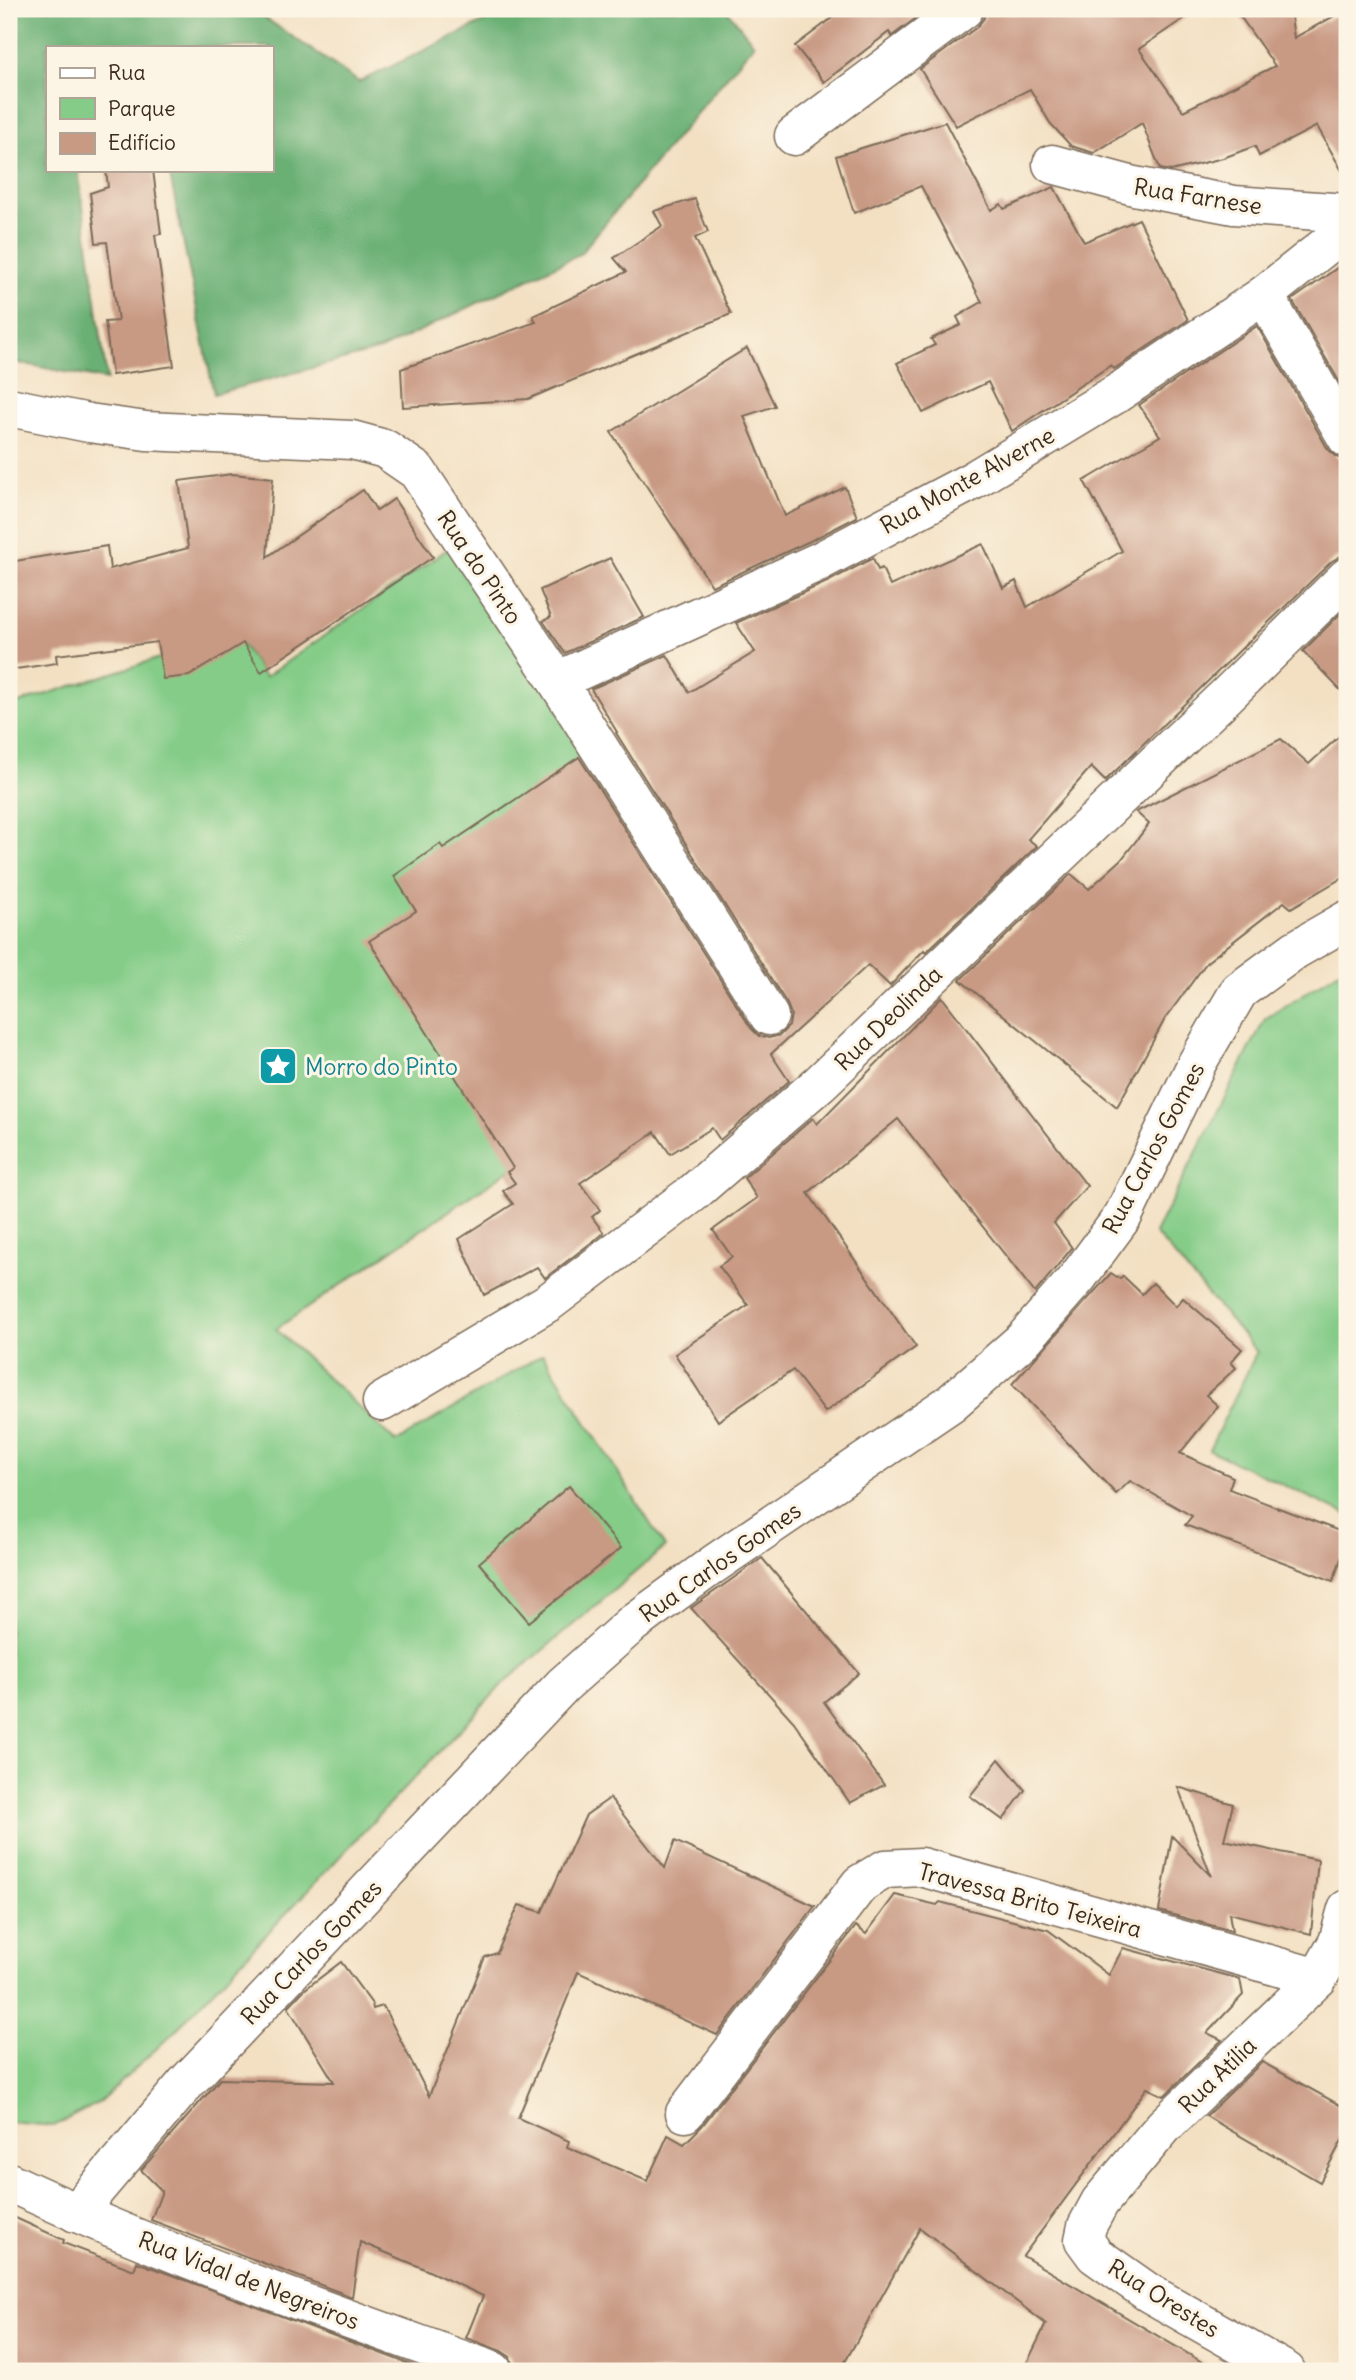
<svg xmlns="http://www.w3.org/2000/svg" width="1356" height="2380" font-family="Delius,sans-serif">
<rect width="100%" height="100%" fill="#fcf5e5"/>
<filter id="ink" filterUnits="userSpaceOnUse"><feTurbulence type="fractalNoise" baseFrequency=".0143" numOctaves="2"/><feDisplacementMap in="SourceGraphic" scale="14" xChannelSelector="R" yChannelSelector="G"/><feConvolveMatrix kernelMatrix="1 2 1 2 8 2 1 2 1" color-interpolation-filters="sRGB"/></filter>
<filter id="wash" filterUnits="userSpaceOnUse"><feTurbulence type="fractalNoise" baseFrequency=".00686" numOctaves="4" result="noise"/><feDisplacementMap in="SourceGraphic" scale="28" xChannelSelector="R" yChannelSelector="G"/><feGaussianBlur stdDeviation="1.57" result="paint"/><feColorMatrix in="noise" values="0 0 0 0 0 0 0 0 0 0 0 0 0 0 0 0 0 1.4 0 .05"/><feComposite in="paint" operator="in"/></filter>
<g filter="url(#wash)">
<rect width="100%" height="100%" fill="#f3e0c3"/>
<!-- green -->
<g fill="#84cc88" stroke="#607b53" stroke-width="2">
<polygon points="455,544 589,754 413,883 559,1136 276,1329 396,1442 543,1354 665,1547 504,1683 174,2032 100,2102 54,2126 9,2122 9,706 235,634 265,677"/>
<polygon points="1347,966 1347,1515 1209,1450 1257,1352 1155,1233 1265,1019"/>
</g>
<!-- forest -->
<polygon fill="#6bb074" stroke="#536d49" stroke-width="2" points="9,9 252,9 359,82 510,9 726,9 754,44 580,254 380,350 214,394 169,170 271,170 271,47 47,47 47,170 78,170 107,380 9,361"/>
<g id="blocks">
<!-- building -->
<g fill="#c89983">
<polygon points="844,9 928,9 892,36 889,32 824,82 795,46"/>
<polygon points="985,9 1198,9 1139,49 1183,111 1275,66 1235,9 1290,9 1294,38 1347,9 1347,180 1317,126 1259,156 1255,146 1223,158 1171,171 1160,169 1142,123 1094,153 1071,146 1050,123 1030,89 956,126 920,69 977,27 984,18"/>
<polygon points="945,122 991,210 1001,204 1004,209 1054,187 1084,242 1139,219 1188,320 1114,369 1111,365 1012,431 988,382 923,413 897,363 935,345 931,339 961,325 957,317 982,302 921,186 854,213 836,156"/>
<polygon points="106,170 153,170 161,234 155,235 174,366 112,375 105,322 118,321 107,242 96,243 90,193 108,187"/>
<polygon points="695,199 708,232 695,238 731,314 528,399 403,407 401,369 536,322 533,316 626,272 614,258 662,226 654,211"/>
<polygon points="1347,261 1347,395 1292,300"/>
<polygon points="1257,326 1328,449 1337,457 1347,460 1347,556 1341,556 1332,561 1105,781 1091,767 1028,839 1037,846 926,952 924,950 890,986 868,965 771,1054 789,1081 720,1140 712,1128 670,1154 655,1132 580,1183 600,1210 592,1217 604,1233 545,1278 537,1267 484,1295 459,1239 513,1204 503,1191 515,1183 507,1172 513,1168 369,941 416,911 394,876 440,844 443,848 579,757 751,1028 759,1036 769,1038 780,1035 789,1026 791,1014 787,1004 616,733 617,732 591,689 667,655 689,692 755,652 736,623 829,581 873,558 878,570 882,568 890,586 983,544 1003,588 1016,581 1027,607 1122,551 1084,481 1160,436 1139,405"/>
<polygon points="747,348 775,406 744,416 785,516 845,487 857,517 810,541 712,586 611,432"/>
<polygon points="232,474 273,478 267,557 363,490 377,511 394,499 433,557 261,672 243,643 189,676 163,679 157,642 56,655 57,663 9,670 9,562 107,546 110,569 188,548 179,481"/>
<polygon points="610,558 644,617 565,653 543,621 551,617 540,590"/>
<polygon points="1347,607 1347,697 1303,651"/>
<polygon points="1347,729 1347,875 1291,908 1284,902 1207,962 1165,1019 1117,1107 960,980 1071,874 1089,889 1121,860 1149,824 1136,812 1281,739 1309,764"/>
<polygon points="942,997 1087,1186 1054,1223 1072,1248 1035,1293 898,1119 808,1193 916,1347 825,1412 793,1370 718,1421 675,1354 748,1305 719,1266 732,1257 713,1230 757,1198 744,1178 813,1118 817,1124"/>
<polygon points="1111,1273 1120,1279 1123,1276 1142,1294 1153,1283 1176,1306 1183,1298 1242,1349 1231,1362 1236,1368 1206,1395 1218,1406 1180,1453 1233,1477 1229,1489 1347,1534 1347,1542 1333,1581 1185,1525 1192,1516 1130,1481 1116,1494 1012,1384"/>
<polygon points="569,1486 621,1548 529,1622 479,1563"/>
<polygon points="762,1558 859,1673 824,1702 884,1785 850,1803 794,1722 691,1608"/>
<polygon points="999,1759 1025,1790 1003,1820 970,1796"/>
<polygon points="1178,1787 1233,1804 1224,1840 1318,1860 1311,1934 1229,1913 1232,1931 1159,1911 1172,1836 1211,1876"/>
<polygon points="610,1798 665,1868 675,1841 815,1906 717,2035 578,1972 518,2118 569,2141 567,2147 647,2181 668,2135 684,2144 702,2126 856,1926 866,1934 895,1895 937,1905 940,1902 1048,1930 1109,1975 1123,1948 1240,1979 1243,1995 1207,2033 1222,2040 1164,2096 1147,2088 1023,2256 1217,2371 1023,2371 1046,2324 920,2228 840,2371 514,2371 510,2357 501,2351 466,2338 483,2296 418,2266 360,2242 352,2297 151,2220 162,2191 141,2170 220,2079 334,2082 288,2007 304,1990 341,1962 372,2004 373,2009 383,2006 429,2096 485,1957 497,1953 519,1905 542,1912 586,1815"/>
<polygon points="1262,2062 1347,2109 1347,2131 1320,2182 1206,2116"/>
<polygon points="9,2215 64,2240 63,2243 134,2270 137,2262 420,2368 419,2371 9,2371"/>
</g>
</g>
</g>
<g filter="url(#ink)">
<use href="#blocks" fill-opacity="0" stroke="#7b6a58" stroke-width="2"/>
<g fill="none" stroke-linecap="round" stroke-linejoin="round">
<!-- street casing -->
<g stroke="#7b6a58" stroke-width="41">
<g id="street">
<polyline points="794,136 964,9"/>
<polyline points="1052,164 1134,186 1234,205 1347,213"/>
<polyline points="1264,295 1347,438"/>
<polyline points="9,407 89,423 146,431 352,440 385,449 417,471 557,681 769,1016"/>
<polyline points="557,681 820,561 972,481 1116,394 1264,295 1347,229"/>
<polyline points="382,1402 549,1302 693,1193 820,1083 1226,696 1347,577"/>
<polyline points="685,2113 860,1884 885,1869 921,1867 1318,1978"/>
<path d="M9 2182C166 2256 330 2312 493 2371"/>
<polyline points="76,2213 187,2082 563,1685 632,1624 714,1564 951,1403 1023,1340 1078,1277 1123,1216 1197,1063 1239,991 1295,950 1347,920"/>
<polyline points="1286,2371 1149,2293 1095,2255 1084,2240 1087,2226 1100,2202 1164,2126 1318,1978 1338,1942 1347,1909"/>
</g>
</g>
<!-- street -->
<use href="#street" stroke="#fff" stroke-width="38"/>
</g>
</g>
<!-- icons -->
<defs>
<g id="sight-square" transform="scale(2.0125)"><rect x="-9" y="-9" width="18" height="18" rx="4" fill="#0f9aa8" stroke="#fcf5e5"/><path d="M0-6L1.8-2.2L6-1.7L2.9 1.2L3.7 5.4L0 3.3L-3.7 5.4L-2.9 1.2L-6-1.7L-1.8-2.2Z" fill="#fff"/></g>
</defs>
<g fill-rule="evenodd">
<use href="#sight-square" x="278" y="1066"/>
</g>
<g text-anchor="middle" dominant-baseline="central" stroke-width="6" stroke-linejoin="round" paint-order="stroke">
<!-- street labels -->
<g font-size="23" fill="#3b2a1e" stroke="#fcf5e5">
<text transform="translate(1198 196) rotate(9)">Rua Farnese</text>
<text transform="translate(967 480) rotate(-29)">Rua Monte Alverne</text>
<text transform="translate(480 567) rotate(56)">Rua do Pinto</text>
<text transform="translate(888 1018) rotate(-44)">Rua Deolinda</text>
<text transform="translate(1153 1148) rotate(-62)">Rua Carlos Gomes</text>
<text transform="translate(720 1562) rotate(-35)">Rua Carlos Gomes</text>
<text transform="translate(1030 1900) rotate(15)">Travessa Brito Teixeira</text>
<text transform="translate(311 1952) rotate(-46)">Rua Carlos Gomes</text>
<text transform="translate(1217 2075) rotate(-44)">Rua Atília</text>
<text transform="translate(249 2280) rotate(21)">Rua Vidal de Negreiros</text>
<text transform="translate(1164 2298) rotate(32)">Rua Orestes</text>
</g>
<!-- culture labels -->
<g font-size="23" fill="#0d838f" stroke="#fcf5e5" text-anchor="start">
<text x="305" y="1066">Morro do Pinto</text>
</g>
</g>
<!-- margin -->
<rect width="1356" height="2380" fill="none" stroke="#fcf5e5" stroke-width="35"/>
<!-- legend -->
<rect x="46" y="46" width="228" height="126" fill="#fcf5e5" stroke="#afa495" stroke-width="2"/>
<rect x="60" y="68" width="35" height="10" fill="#ffffff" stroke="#afa495" stroke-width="2"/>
<text x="108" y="80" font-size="21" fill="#3b2a1e">Rua</text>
<rect x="60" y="98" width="35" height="21" fill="#84cc88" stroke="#afa495" stroke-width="2"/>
<text x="108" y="116" font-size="21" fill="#3b2a1e">Parque</text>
<rect x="60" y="133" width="35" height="21" fill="#c89983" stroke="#afa495" stroke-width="2"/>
<text x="108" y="150" font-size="21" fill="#3b2a1e">Edifício</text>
</svg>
